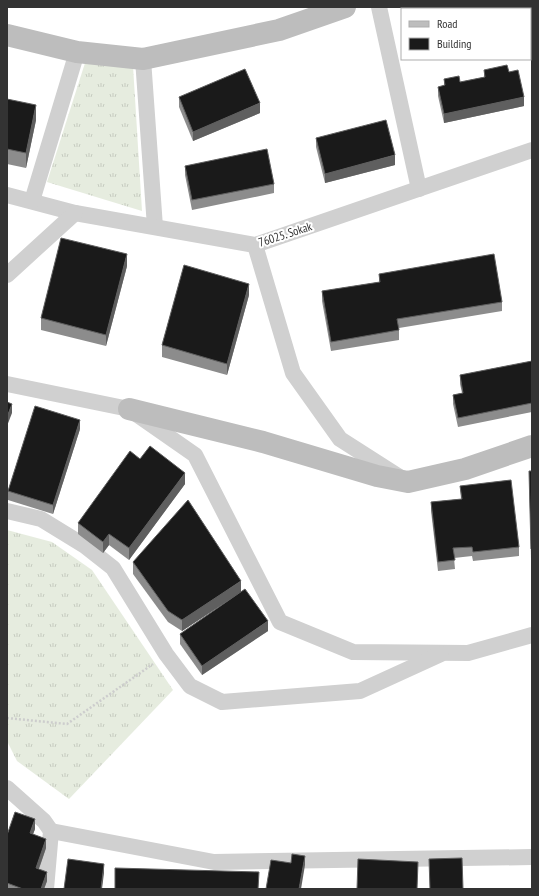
<svg xmlns="http://www.w3.org/2000/svg" width="539" height="896" font-family="'PT Sans Narrow',sans-serif">
<defs>
<pattern id="grass-tufts" width="24" height="20" patternUnits="userSpaceOnUse"><rect width="24" height="20" fill="#e6ecdf"/><path d="M3 7l-1-3M5 7V3M7 7l1-3M15 17l-1-3M17 17v-4M19 17l1-3" fill="none" stroke="#c6cbc0"/></pattern>
</defs>
<rect width="100%" height="100%" fill="#fff"/>
<!-- grass -->
<g fill="url(#grass-tufts)">
<polygon points="85,63 133,66 142,211 47,182"/>
<polygon points="7,530 52,542 92,570 173,690 69,799 17,761 7,741"/>
</g>
<g fill="none" stroke-linecap="round" stroke-linejoin="round">
<!-- path -->
<polyline stroke="#cdcdcd" stroke-width="2.5" stroke-dasharray="2 2" stroke-linecap="butt" points="7,718 67,724 153,664"/>
<!-- street -->
<g stroke="#d0d0d0" stroke-width="16">
<polyline points="379,7 419,189"/>
<polyline points="143,59 155,227"/>
<polyline points="7,195 75,213 255,245 532,150"/>
<polyline points="32,201 77,52"/>
<polyline points="255,245 293,373 340,439 401,478"/>
<polyline points="7,275 75,213"/>
<polyline points="7,384 129,409 195,455 280,622 353,652 468,653 532,635"/>
<polyline points="7,511 41,519 85,546 113,568 166,654 190,686 222,702 360,691 441,654"/>
<polyline points="7,788 44,821 51,831 46,889"/>
<polyline points="51,831 214,862 532,857"/>
</g>
<!-- secondary -->
<g stroke="#bdbdbd" stroke-width="22">
<polyline points="7,35 77,52 143,59 279,30 345,7"/>
<polyline points="129,409 263,442 377,476 408,482 465,469 532,446"/>
</g>
</g>
<!-- wall -->
<g fill="#8c8c8c">
<polygon points="419,7 485,7 485,9 420,9"/>
<polygon points="484,70 509,72 524,106 444,123 438,96 438,87 444,86 444,79 460,82 484,77"/>
<polygon points="179,97 260,113 193,141 179,107"/>
<polygon points="7,99 36,120 26,168 7,164"/>
<polygon points="316,138 395,165 325,183 316,147"/>
<polygon points="185,166 274,184 274,193 192,210 185,175"/>
<polygon points="127,266 106,346 41,330 41,318"/>
<polygon points="379,274 502,302 502,311 399,328 399,340 331,351 322,301 322,291 379,282"/>
<polygon points="249,295 227,375 162,357 162,345"/>
<polygon points="532,361 532,412 458,427 453,404 453,395 462,393 460,384 460,375"/>
<polygon points="80,429 53,514 8,500 8,491"/>
<polygon points="140,459 185,484 129,560 109,545 103,553 78,534 78,523"/>
<polygon points="529,471 532,471 532,558 531,558"/>
<polygon points="460,486 519,547 519,556 473,561 472,556 454,558 455,569 438,571 431,511 431,502 461,499"/>
<polygon points="133,562 241,592 182,631 168,622 133,574"/>
<polygon points="268,631 202,675 180,644 180,634"/>
<polygon points="35,829 33,834 46,848 39,869 47,881 44,889 7,889 7,835"/>
</g>
<!-- shaded-wall -->
<g fill="#5f5f5f">
<polygon points="483,7 485,7 485,9 479,9"/>
<polygon points="524,97 524,106 444,123 444,114"/>
<polygon points="260,103 260,113 193,141 193,132"/>
<polygon points="36,105 36,120 26,168 26,153"/>
<polygon points="395,155 395,165 325,183 325,174"/>
<polygon points="127,254 127,266 106,346 106,335"/>
<polygon points="249,284 249,295 227,375 227,364"/>
<polygon points="12,404 12,413 7,426 7,417"/>
<polygon points="80,420 80,429 53,514 53,505"/>
<polygon points="185,473 185,484 129,560 129,548"/>
<polygon points="109,534 109,545 103,553 103,542"/>
<polygon points="241,581 241,592 182,631 182,620"/>
<polygon points="268,621 268,631 202,675 202,666"/>
<polygon points="35,819 35,829 30,842 30,833"/>
<polygon points="46,839 46,848 36,877 36,868"/>
<polygon points="305,856 305,865 301,889 299,889"/>
<polygon points="104,864 104,873 102,889 101,889"/>
<polygon points="47,872 47,881 44,889 41,889"/>
</g>
<!-- building -->
<g fill="#1a1a1a" stroke="#5f5f5f">
<polygon points="423,7 483,7 479,9 424,9"/>
<polygon points="507,65 509,72 518,70 524,97 444,114 438,87 445,85 444,79 459,76 460,82 485,77 484,70"/>
<polygon points="245,69 260,103 193,132 179,97"/>
<polygon points="7,99 36,105 26,153 7,149"/>
<polygon points="386,120 395,155 325,174 316,138"/>
<polygon points="267,149 274,184 192,200 185,166"/>
<polygon points="61,238 127,254 106,335 41,318"/>
<polygon points="494,254 502,302 397,319 399,330 331,342 322,291 380,282 379,274"/>
<polygon points="184,265 249,284 227,364 162,345"/>
<polygon points="532,361 532,403 458,418 453,395 463,393 460,375"/>
<polygon points="7,402 12,404 7,417"/>
<polygon points="35,406 80,420 53,505 8,491"/>
<polygon points="150,446 185,473 129,548 109,534 103,542 78,523 130,451 140,459"/>
<polygon points="529,471 532,471 532,549 531,549"/>
<polygon points="511,480 519,547 473,552 472,547 453,548 455,560 438,562 431,502 462,499 460,486"/>
<polygon points="188,500 241,581 182,620 168,611 133,562"/>
<polygon points="245,589 268,621 202,666 180,634"/>
<polygon points="15,812 35,819 30,833 46,839 36,868 47,872 41,889 23,889 7,883 7,835"/>
<polygon points="292,854 305,856 299,889 266,889 271,860 291,863"/>
<polygon points="462,858 463,889 430,889 429,859"/>
<polygon points="68,859 104,864 101,889 64,889"/>
<polygon points="358,859 418,862 417,889 357,889"/>
<polygon points="115,868 259,872 258,889 115,889"/>
</g>
<g text-anchor="middle" dominant-baseline="central" stroke-width="4" stroke-linejoin="round" paint-order="stroke">
<!-- street labels -->
<g font-size="12" fill="#333" stroke="#fff">
<text transform="translate(285 234) rotate(-18)">76025. Sokak</text>
</g>
</g>
<!-- border -->
<rect width="539" height="896" fill="none" stroke="#333333" stroke-width="16"/>
<!-- legend -->
<rect x="401" y="8" width="130" height="52" fill="#ffffff" stroke="#adadad"/>
<rect x="409" y="21" width="20" height="6" fill="#bdbdbd" stroke="#adadad"/>
<text x="437" y="28" font-size="12" fill="#333333">Road</text>
<rect x="409" y="38" width="20" height="12" fill="#1a1a1a" stroke="#adadad"/>
<text x="437" y="48" font-size="12" fill="#333333">Building</text>
</svg>
